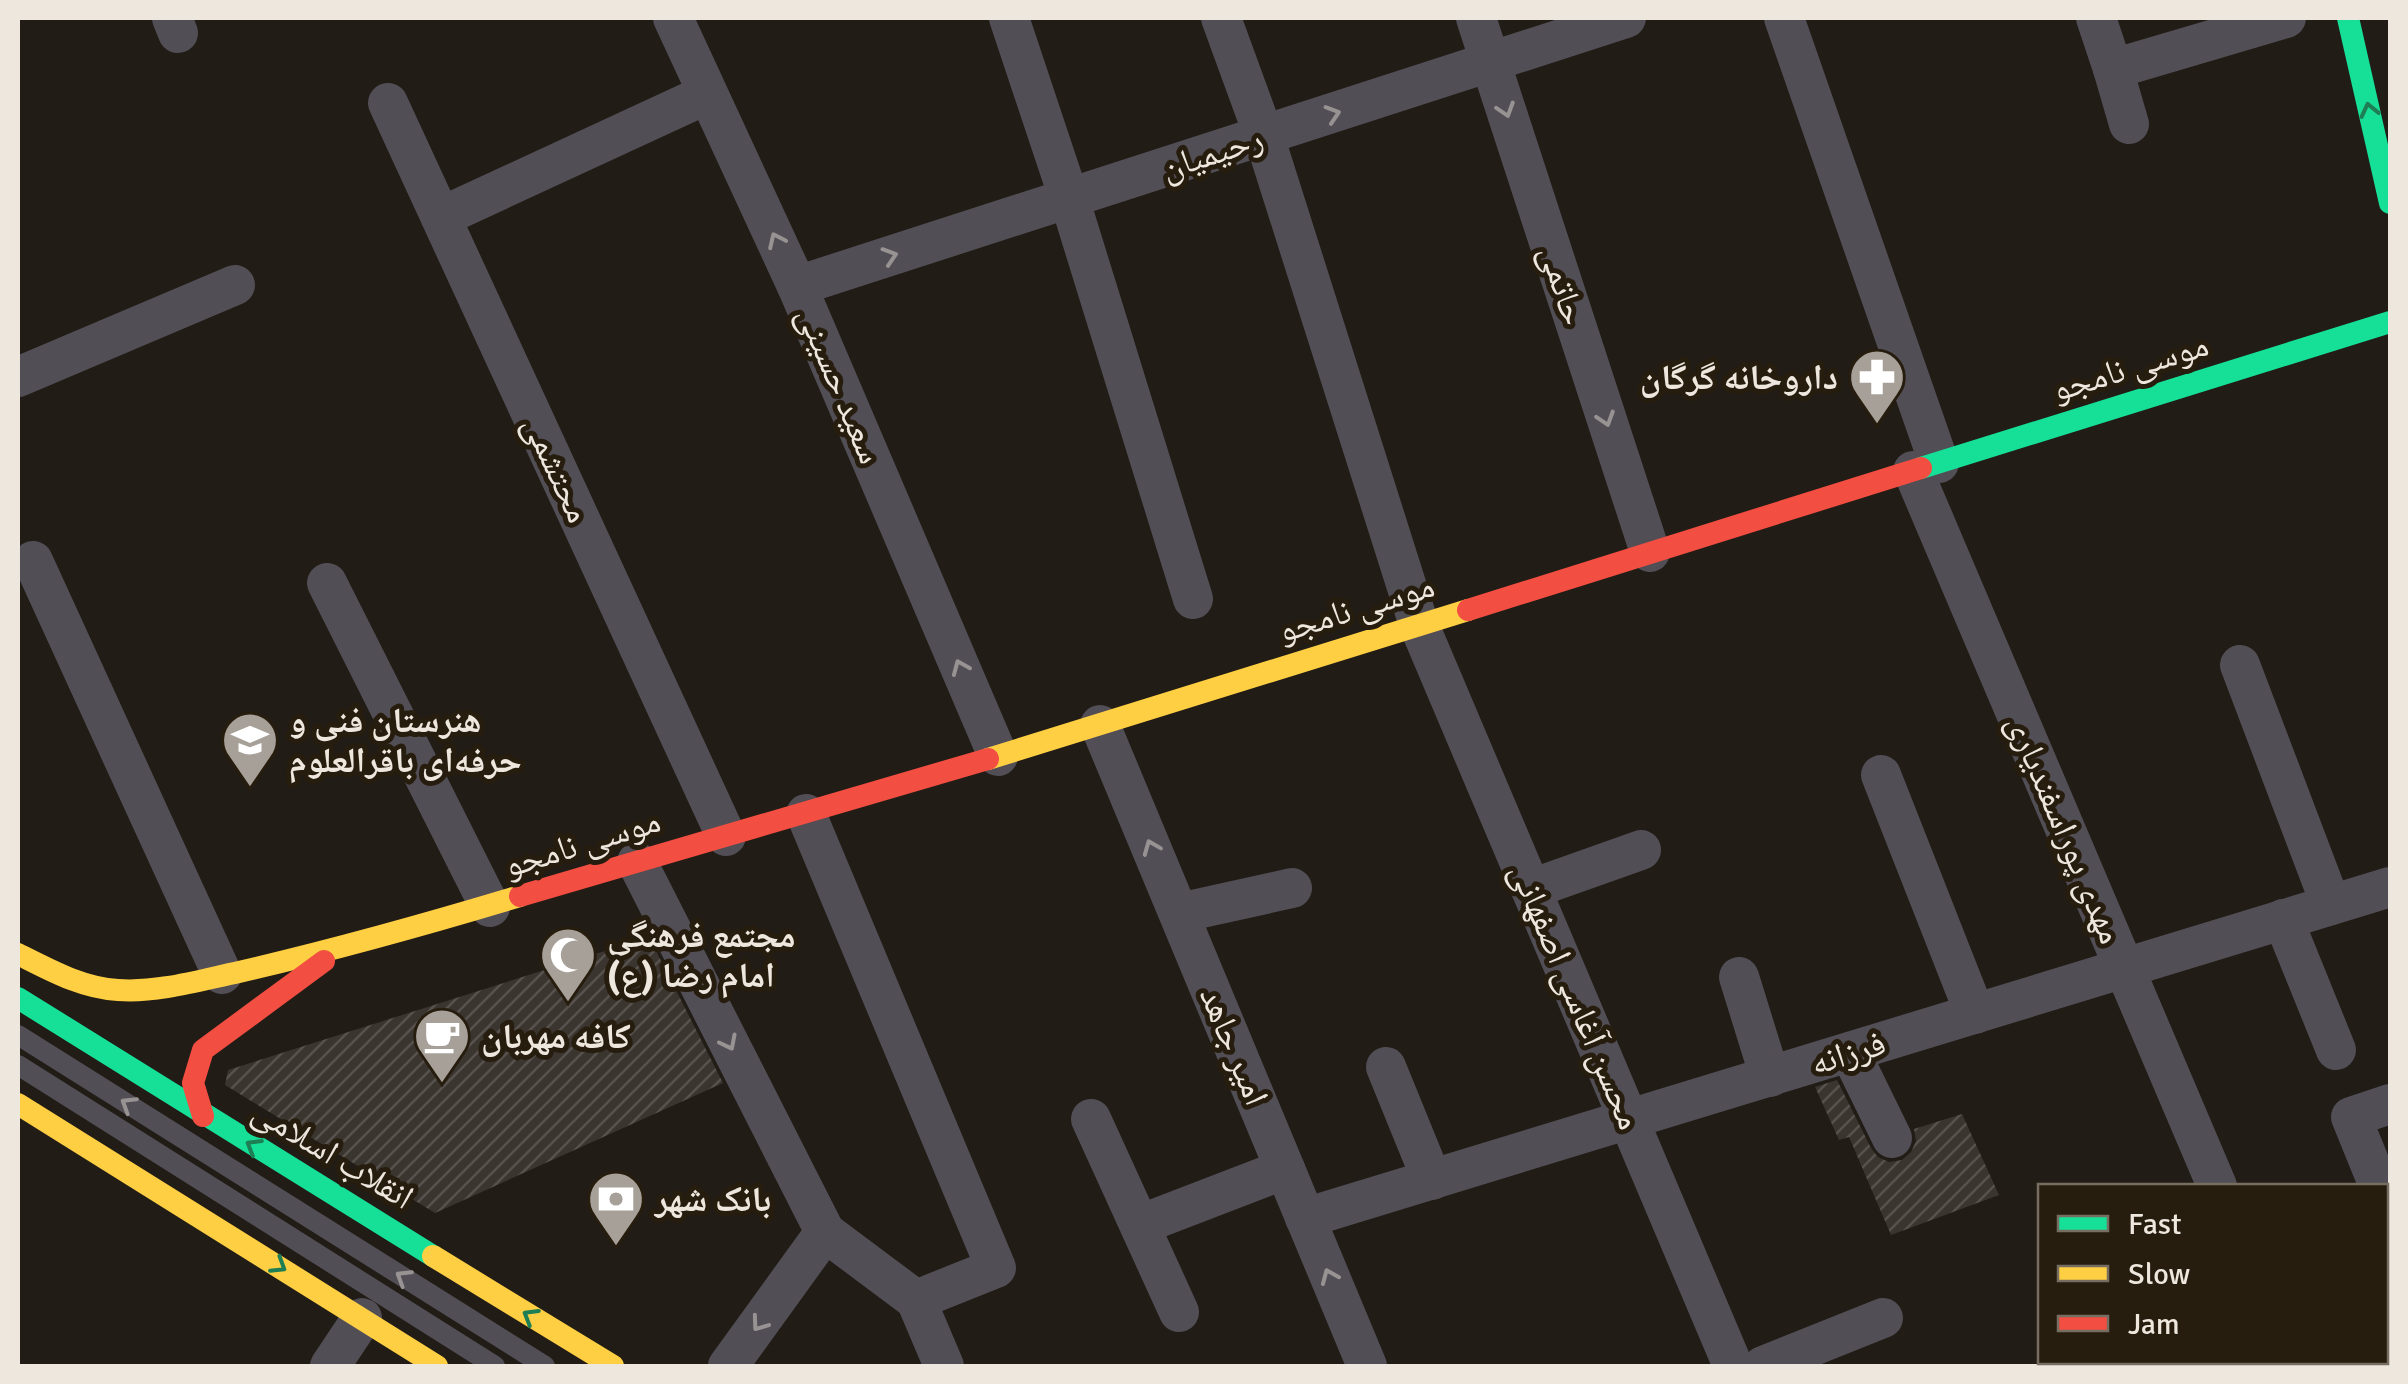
<svg xmlns="http://www.w3.org/2000/svg" width="2408" height="1384" font-family="Signika,'Noto Naskh Arabic',sans-serif">
<defs>
<pattern id="building-hatch" width="6" height="6" patternUnits="userSpaceOnUse" patternTransform="scale(2.5)"><rect width="6" height="6" fill="#3a352f"/><path d="M-1 1l2-2M0 6l6-6M5 7l2-2" fill="none" stroke="#57524d"/></pattern>
</defs>
<rect width="100%" height="100%" fill="#211c15"/>
<!-- building -->
<g fill="url(#building-hatch)">
<polygon points="649,937 723,1083 435,1213 225,1085 228,1070"/>
<polygon points="1837,1080 1871,1148 1878,1157 1889,1162 1902,1160 1911,1152 1916,1141 1914,1129 1962,1114 1999,1195 1891,1235 1849,1137 1839,1140 1815,1087"/>
</g>
<g fill="none" stroke-linecap="round" stroke-linejoin="round">
<!-- lane -->
<g stroke="#524e55" stroke-width="20">
<polyline points="18,1035 545,1366"/>
<polyline points="18,1065 495,1366"/>
</g>
<!-- street -->
<g stroke="#524e55" stroke-width="40">
<polyline points="172,18 178,33"/>
<polyline points="673,18 797,286 998,756"/>
<polyline points="1009,18 1069,198 1193,599"/>
<polyline points="1221,18 1264,136 1419,625 1733,1366"/>
<polyline points="1476,18 1650,552"/>
<polyline points="1784,18 1939,463"/>
<polyline points="2096,18 2113,69"/>
<polyline points="388,103 726,836"/>
<polyline points="2129,124 2113,69 2286,18"/>
<polyline points="441,217 707,94"/>
<polyline points="797,286 1626,18"/>
<polyline points="18,377 235,285"/>
<polyline points="1913,471 2217,1186"/>
<polyline points="33,561 222,974"/>
<polyline points="327,583 490,907"/>
<polyline points="2240,665 2331,905"/>
<polyline points="1100,725 1367,1366"/>
<polyline points="1881,775 1975,1014"/>
<polyline points="806,814 996,1268 916,1300 825,1232"/>
<polyline points="637,862 825,1232 728,1366"/>
<polyline points="1531,889 1641,850"/>
<polyline points="1179,913 1292,888"/>
<polyline points="2283,919 2336,1050"/>
<polyline points="1739,977 1770,1077"/>
<polyline points="1850,1052 1892,1138"/>
<polyline points="1386,1067 1432,1180"/>
<polyline points="1091,1119 1179,1312"/>
<polyline points="2379,1186 2351,1117 2390,1104"/>
<polyline points="1305,1218 2390,887"/>
<polyline points="1142,1224 1285,1169"/>
<polyline points="916,1300 944,1366"/>
<polyline points="2176,1362 2178,1366"/>
<polyline points="330,1366 362,1318"/>
<polyline points="1763,1366 1883,1318"/>
</g>
<!-- fast -->
<g stroke="#16e098" stroke-width="22">
<polyline points="2348,18 2390,203"/>
<polyline points="1921,468 2390,322"/>
<polyline points="18,998 433,1256"/>
</g>
<!-- slow -->
<g stroke="#ffcf43" stroke-width="22">
<polyline points="988,759 1468,610"/>
<path d="M18 954C50 970 82 988 118 990 157 993 201 980 239 972 334 950 427 924 520 896"/>
<polyline points="18,1104 437,1366"/>
<polyline points="433,1256 613,1366"/>
</g>
<!-- jam -->
<g stroke="#f24e42" stroke-width="22">
<polyline points="1468,610 1921,468"/>
<polyline points="520,896 988,759"/>
<polyline points="203,1116 193,1083 203,1050 324,961"/>
</g>
</g>
<!-- one-way arrows -->
<defs><path id="oneway-chevron" d="M-2-3.5L2.5 0L-2 3.5" fill="none" stroke-width="1.6" stroke-linecap="round" stroke-linejoin="round" transform="scale(2.5)"/></defs>
<g stroke="#989393">
<use href="#oneway-chevron" transform="translate(1506 110) rotate(72)"/>
<use href="#oneway-chevron" transform="translate(1333 114) rotate(-18)"/>
<use href="#oneway-chevron" transform="translate(776 240) rotate(-115)"/>
<use href="#oneway-chevron" transform="translate(890 256) rotate(-18)"/>
<use href="#oneway-chevron" transform="translate(1606 419) rotate(72)"/>
<use href="#oneway-chevron" transform="translate(960 667) rotate(-113)"/>
<use href="#oneway-chevron" transform="translate(1151 847) rotate(-112)"/>
<use href="#oneway-chevron" transform="translate(729 1043) rotate(63)"/>
<use href="#oneway-chevron" transform="translate(128 1104) rotate(-148)"/>
<use href="#oneway-chevron" transform="translate(1329 1276) rotate(-113)"/>
<use href="#oneway-chevron" transform="translate(403 1277) rotate(-148)"/>
<use href="#oneway-chevron" transform="translate(759 1324) rotate(126)"/>
</g>
<g stroke="#1e7e54">
<use href="#oneway-chevron" transform="translate(2369 110) rotate(-103)"/>
<use href="#oneway-chevron" transform="translate(253 1146) rotate(-149)"/>
<use href="#oneway-chevron" transform="translate(279 1266) rotate(32)"/>
<use href="#oneway-chevron" transform="translate(530 1316) rotate(-149)"/>
</g>
<!-- icons -->
<defs>
<g id="pharmacy-pin" transform="scale(2.875)"><path d="M0 17L-7.5 6A9.5 9.5 0 1 1 7.5 6Z" fill="#a6a098" stroke="#271d0f"/><path d="M-2-6h4v4h4v4h-4v4h-4v-4h-4v-4h4Z" fill="#fff"/></g>
<g id="school-pin" transform="scale(2.875)"><path d="M0 17L-7.5 6A9.5 9.5 0 1 1 7.5 6Z" fill="#a6a098" stroke="#271d0f"/><path d="M0-5L7-2L0 1L-7-2ZM-4 1L0 2.5L4 1V4Q0 6-4 4Z" fill="#fff"/></g>
<g id="mosque-pin" transform="scale(2.875)"><path d="M0 17L-7.5 6A9.5 9.5 0 1 1 7.5 6Z" fill="#a6a098" stroke="#271d0f"/><path d="M3.5-4.9A6 6 0 1 0 3.5 4.9A5 5 0 1 1 3.5-4.9Z" fill="#fff"/></g>
<g id="cafe-pin" transform="scale(2.875)"><path d="M0 17L-7.5 6A9.5 9.5 0 1 1 7.5 6Z" fill="#a6a098" stroke="#271d0f"/><path d="M-5.5-4.5H6V0H3Q3 3.5 0 3.5H-2.5Q-5.5 3.5-5.5 0ZM3-3.2v2h1.7v-2ZM-6 4.5H4V6H-6Z" fill="#fff"/></g>
<g id="bank-pin" transform="scale(2.875)"><path d="M0 17L-7.5 6A9.5 9.5 0 1 1 7.5 6Z" fill="#a6a098" stroke="#271d0f"/><path d="M-6-4H6V4H-6ZM0-2.3a2.3 2.3 0 1 0 0 4.6a2.3 2.3 0 1 0 0-4.6Z" fill="#fff"/></g>
</defs>
<g fill-rule="evenodd">
<use href="#pharmacy-pin" x="1877" y="377"/>
<use href="#school-pin" x="250" y="740"/>
<use href="#mosque-pin" x="568" y="955"/>
<use href="#cafe-pin" x="442" y="1036"/>
<use href="#bank-pin" x="616" y="1199"/>
</g>
<g text-anchor="middle" dominant-baseline="central" stroke-width="10" stroke-linejoin="round" paint-order="stroke">
<!-- street labels -->
<g font-size="35" fill="#eee7de" stroke="#271d0f">
<text transform="translate(1212 153) rotate(-18)">رحیمیان</text>
<text transform="translate(1563 285) rotate(72)">حاتمی</text>
<text transform="translate(2130 367) rotate(-17)">موسی نامجو</text>
<text transform="translate(840 385) rotate(67)">سعید حسینی</text>
<text transform="translate(557 469) rotate(65)">محتشمی</text>
<text transform="translate(1356 608) rotate(-17)">موسی نامجو</text>
<text transform="translate(2065 829) rotate(67)">مهدی پوراسفندیاری</text>
<text transform="translate(582 843) rotate(-17)">موسی نامجو</text>
<text transform="translate(1576 996) rotate(67)">محسن آغاسی اصفهانی</text>
<text transform="translate(1234 1046) rotate(67)">امیر جاهد</text>
<text transform="translate(1848 1053) rotate(-17)">فرزانه</text>
<text transform="translate(333 1154) rotate(31)">انقلاب اسلامی</text>
</g>
<!-- poi labels -->
<g font-size="35" font-weight="bold" fill="#eee7de" stroke="#271d0f" text-anchor="start">
<text x="1838" y="377" text-anchor="end">داروخانه گرگان</text>
<text x="289" y="720">هنرستان فنی و<tspan x="289" dy="40">حرفه‌ای باقرالعلوم</tspan></text>
<text x="607" y="935">مجتمع فرهنگی<tspan x="607" dy="40">امام رضا (ع)</tspan></text>
<text x="481" y="1036">کافه مهربان</text>
<text x="655" y="1199">بانک شهر</text>
</g>
</g>
<!-- border -->
<rect width="2408" height="1384" fill="none" stroke="#eee7de" stroke-width="40"/>
<!-- legend -->
<rect x="2038" y="1184" width="350" height="180" fill="#271d0f" stroke="#776e62" stroke-width="2.5"/>
<rect x="2058" y="1216" width="50" height="15" fill="#16e098" stroke="#776e62" stroke-width="2.5"/>
<text x="2128" y="1234" font-size="30" fill="#eee7de">Fast</text>
<rect x="2058" y="1266" width="50" height="15" fill="#ffcf43" stroke="#776e62" stroke-width="2.5"/>
<text x="2128" y="1284" font-size="30" fill="#eee7de">Slow</text>
<rect x="2058" y="1316" width="50" height="15" fill="#f24e42" stroke="#776e62" stroke-width="2.5"/>
<text x="2128" y="1334" font-size="30" fill="#eee7de">Jam</text>
</svg>
